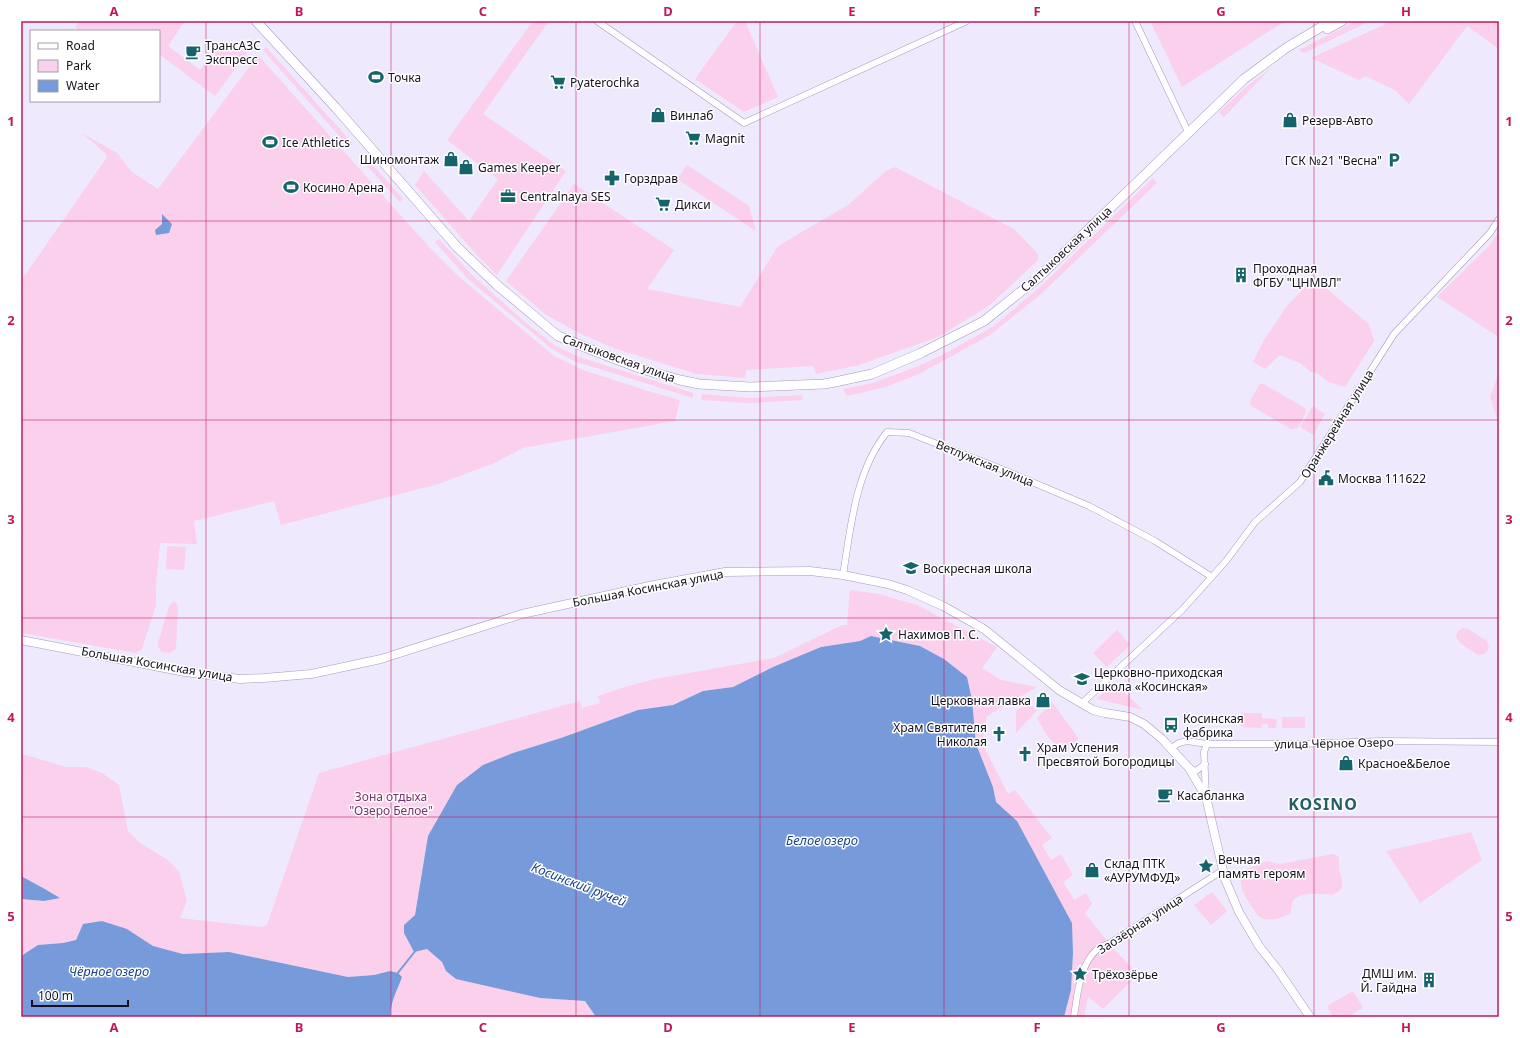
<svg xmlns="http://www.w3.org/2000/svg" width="1520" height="1038" font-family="'Noto Sans',sans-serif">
<rect width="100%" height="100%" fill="#efe9fe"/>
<!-- green -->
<g fill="#fad0ec">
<polygon points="80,21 185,21 168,46 200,70 215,50 235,47 250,49 215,96 159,54 159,31 81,31 75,27"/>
<polygon points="533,21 549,21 483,114 566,171 497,275 477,255 415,185 424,171 469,221 498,179 447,140"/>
<polygon points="737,21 745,21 778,97 744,112 695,79"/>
<polygon points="1150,21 1287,21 1271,30 1182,87"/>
<polygon points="1356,21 1370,21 1304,53 1299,50"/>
<polygon points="1392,21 1499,21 1499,49 1467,26 1409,104 1395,90 1365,76 1359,80 1311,58"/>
<polygon points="266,47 353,144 349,147 263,50"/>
<polygon points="258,55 428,246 459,277 554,356 583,370 648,391 680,400 675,421 523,448 492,464 438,484 281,525 274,501 194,521 197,544 160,543 156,585 156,605 142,649 136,653 21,633 21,289 23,286 21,285 21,281 107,157 106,154 82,133 117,153 132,172 158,189"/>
<polygon points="1271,68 1224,117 1219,112 1246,87"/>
<polygon points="369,161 403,199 400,202 366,165"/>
<polygon points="687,165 749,206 756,231 677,179"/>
<polygon points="895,167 1014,229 1038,254 1038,260 990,305 938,337 859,365 816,374 813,366 746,370 745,378 697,374 616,349 579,333 545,314 506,281 574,184 674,250 647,289 740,307 778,246 848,205 886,171"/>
<polygon points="1153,178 1157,183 1040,295 990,335 919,374 886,387 847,396 843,389 873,383 921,365 948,352 994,326 1041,286"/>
<polygon points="1499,230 1499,337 1437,297 1490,245"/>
<polygon points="439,239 472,275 526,323 554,345 579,357 693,393 693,398 574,361 552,349 468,279 435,242"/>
<polygon points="1309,283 1321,284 1369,324 1374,341 1345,387 1328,382 1317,373 1311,372 1300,363 1280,355 1265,369 1253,362 1264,340 1287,306"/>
<polygon points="1499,373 1499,424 1490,397"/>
<polygon points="1261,384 1264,384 1305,408 1306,412 1298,428 1291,429 1251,406 1250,401 1259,385"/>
<polygon points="702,394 750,398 802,395 803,400 749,403 701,400"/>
<polygon points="1313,406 1325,414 1313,435 1300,427"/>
<polygon points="167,546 186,547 184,570 166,569"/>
<path d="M850 590 879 594 917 605 997 647 982 668 1001 680 1037 687 987 716 982 743 1008 794 1015 790 1052 838 1042 845 1051 860 1061 854 1073 875 1063 882 1073 898 1074 900 1086 893 1092 904 1085 913 1112 947 1138 974 1103 1009 1088 997 1084 1017H1064L1071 990 1073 953 1072 923 1017 821 996 802 993 787 976 744 972 700 967 677 944 659 920 646 871 636 860 641 821 647 773 667 733 687 703 691 673 705 638 710 561 738 513 753 428 836 415 915 404 925 442 962 446 971 540 998 585 1001 596 1017H391C389 1005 398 989 402 978L390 971 374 975 348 977 229 952 183 954 153 946 127 929 83 924 76 940 63 943 38 945 21 956V899L44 901 59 898 43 888 21 876V755H26L66 767H86L102 773 119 785 128 831 140 843 168 860 179 871 187 901 180 918 261 927 267 925 319 773 580 701 582 708 600 703 598 696 625 687 655 679 774 658 842 625H847Z"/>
<polygon points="174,601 178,606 176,649 169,653 162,652 158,647 158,643 169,606"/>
<path d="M1464 628 1468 629 1487 641 1489 648 1485 654 1478 655C1471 650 1443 636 1464 628Z"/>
<polygon points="1117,630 1130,645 1107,667 1093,653"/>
<polygon points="1113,682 1143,710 1097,699"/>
<polygon points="1052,702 1079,739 1067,747 1062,742 1055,745 1046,734 1037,718"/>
<polygon points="1028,703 1037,710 1016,733 1016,711"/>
<polygon points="1241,713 1262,713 1262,718 1277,719 1276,728 1268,728 1268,724 1262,724 1261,728 1241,727"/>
<rect x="1282" y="717" width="23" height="11"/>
<polygon points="1471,832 1482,860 1420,903 1386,851"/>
<path d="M1333 854 1338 856C1340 860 1339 863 1339 868 1340 880 1349 888 1332 895 1323 894 1299 891 1293 901 1291 905 1292 910 1290 914 1280 918 1268 923 1258 916 1248 900 1237 890 1242 871L1267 861 1280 864Z"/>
<polygon points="1212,892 1227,911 1211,925 1194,905"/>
<polygon points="1353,991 1363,1008 1347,1017 1333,1017 1327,1006"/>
</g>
<!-- water -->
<g fill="#779ada">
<polygon points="162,214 172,224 169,233 156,235 155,230 162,224"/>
<polygon points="871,636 920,646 944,659 967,677 972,700 976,744 993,787 996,802 1017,821 1072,923 1073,953 1071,990 1064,1017 596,1017 585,1001 540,998 456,979 446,971 442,962 427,949 414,952 404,933 404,925 415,915 428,836 457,785 483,765 513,753 561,738 638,710 673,705 703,691 733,687 773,667 821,647 860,641"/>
<polygon points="21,876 43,888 60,898 44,901 21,899"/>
<path d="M102 921 127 929 153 946 183 954 229 952 348 977 374 975 390 971 398 973 402 977C398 989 389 1004 391 1017H21V956L38 945 63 943 76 940 83 924Z"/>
</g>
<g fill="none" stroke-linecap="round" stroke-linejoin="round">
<!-- stream -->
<polyline stroke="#779ada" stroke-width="2" points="397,974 416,950"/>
<!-- minor casing -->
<g stroke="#a59abb" stroke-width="7">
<g id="minor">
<polyline points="597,21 744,123 967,21"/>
<polyline points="1135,21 1188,132"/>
<path d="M843 575C851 526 855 472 887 432L909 433 994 466 1089 506 1155 541 1212 577"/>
<polyline points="1081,704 1182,610 1226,561 1255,522 1300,482 1394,334 1472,252 1490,233 1499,219"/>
<polyline points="1171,748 1179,743 1187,741 1207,744 1300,744 1381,741 1499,742"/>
<polyline points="1189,768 1196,771 1205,764"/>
<polyline points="1206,796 1204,752 1207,744"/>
<path d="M1074 1017C1077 996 1080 959 1101 947 1104 945 1109 944 1112 942L1223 870"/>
</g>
</g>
<!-- tertiary casing -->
<g stroke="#a59abb" stroke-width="9">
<polyline id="tertiary" points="21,640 185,672 240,679 264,678 311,674 381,659 522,614 654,585 725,572 810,571 843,575 888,584 907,590 943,606 984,629 1059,690 1093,710 1105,713 1130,717 1144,724 1162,739 1189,768 1206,797 1225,879 1239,912 1259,946 1278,970 1310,1017"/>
</g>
<!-- secondary casing -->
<g stroke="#a59abb" stroke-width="10">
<g id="secondary">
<polyline points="256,21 336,108 457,247 497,285 558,336 597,352 642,369 680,380 699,384 750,387 824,384 835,382 872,374 921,353 984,321 1039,277 1244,79 1286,48 1331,21"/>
<polyline points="1327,29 1342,21"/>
</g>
</g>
<!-- minor -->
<use href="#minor" stroke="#fff" stroke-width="6"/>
<!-- tertiary -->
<use href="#tertiary" stroke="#fff" stroke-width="8"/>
<!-- secondary -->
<use href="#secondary" stroke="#fff" stroke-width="9"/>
</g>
<!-- grid -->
<path fill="none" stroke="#c2185b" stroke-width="1" stroke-opacity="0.55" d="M206 21V1017M391 21V1017M576 21V1017M760 21V1017M944 21V1017M1129 21V1017M1314 21V1017M21 221H1499M21 420H1499M21 618H1499M21 817H1499"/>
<!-- icons -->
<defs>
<g id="cafe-bare" transform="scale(1.2)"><path d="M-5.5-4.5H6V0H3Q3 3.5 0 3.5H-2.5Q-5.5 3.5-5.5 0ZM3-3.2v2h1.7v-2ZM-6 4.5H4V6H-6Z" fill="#16646b" stroke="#fff" stroke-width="2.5" paint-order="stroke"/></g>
<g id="stadium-bare" transform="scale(1.2)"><path d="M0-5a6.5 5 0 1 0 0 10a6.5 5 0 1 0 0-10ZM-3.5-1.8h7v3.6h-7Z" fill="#16646b" stroke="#fff" stroke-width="2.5" paint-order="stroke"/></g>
<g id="supermarket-bare" transform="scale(1.2)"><path d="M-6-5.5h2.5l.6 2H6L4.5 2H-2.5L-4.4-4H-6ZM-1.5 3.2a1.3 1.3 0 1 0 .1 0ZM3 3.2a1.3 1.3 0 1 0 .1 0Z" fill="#16646b" stroke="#fff" stroke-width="2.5" paint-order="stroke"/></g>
<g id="shop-bare" transform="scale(1.2)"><path d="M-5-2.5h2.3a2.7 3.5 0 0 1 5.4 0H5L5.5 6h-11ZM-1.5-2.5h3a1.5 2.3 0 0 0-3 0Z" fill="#16646b" stroke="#fff" stroke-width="2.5" paint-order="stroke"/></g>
<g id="parking-bare" transform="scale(1.2)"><path d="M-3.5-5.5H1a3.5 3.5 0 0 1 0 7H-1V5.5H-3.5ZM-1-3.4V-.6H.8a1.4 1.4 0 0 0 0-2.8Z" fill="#16646b" stroke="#fff" stroke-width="2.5" paint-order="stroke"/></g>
<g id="pharmacy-bare" transform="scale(1.2)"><path d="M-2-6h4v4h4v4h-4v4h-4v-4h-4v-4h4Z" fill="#16646b" stroke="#fff" stroke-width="2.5" paint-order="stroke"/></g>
<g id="office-bare" transform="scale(1.2)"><path d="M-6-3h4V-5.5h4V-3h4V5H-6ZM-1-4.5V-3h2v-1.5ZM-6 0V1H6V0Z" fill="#16646b" stroke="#fff" stroke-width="2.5" paint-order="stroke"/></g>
<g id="building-bare" transform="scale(1.2)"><path d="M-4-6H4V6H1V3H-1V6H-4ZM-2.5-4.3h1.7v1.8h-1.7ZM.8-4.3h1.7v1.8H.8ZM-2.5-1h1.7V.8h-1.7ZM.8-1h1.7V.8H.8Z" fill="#16646b" stroke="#fff" stroke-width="2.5" paint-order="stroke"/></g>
<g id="civic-bare" transform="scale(1.2)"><path d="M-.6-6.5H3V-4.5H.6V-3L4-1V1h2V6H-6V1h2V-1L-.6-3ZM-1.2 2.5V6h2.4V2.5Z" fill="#16646b" stroke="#fff" stroke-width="2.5" paint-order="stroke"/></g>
<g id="school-bare" transform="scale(1.2)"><path d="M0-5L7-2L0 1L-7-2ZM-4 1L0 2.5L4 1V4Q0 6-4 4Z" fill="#16646b" stroke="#fff" stroke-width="2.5" paint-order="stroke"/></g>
<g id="sight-bare" transform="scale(1.2)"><path d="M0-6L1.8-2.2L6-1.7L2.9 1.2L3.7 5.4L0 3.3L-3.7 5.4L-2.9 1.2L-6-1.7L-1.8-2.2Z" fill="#16646b" stroke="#fff" stroke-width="2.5" paint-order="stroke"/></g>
<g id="bus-bare" transform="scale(1.2)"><path d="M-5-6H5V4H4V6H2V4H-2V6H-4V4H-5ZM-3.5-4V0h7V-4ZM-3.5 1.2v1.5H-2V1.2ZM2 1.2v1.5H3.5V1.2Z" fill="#16646b" stroke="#fff" stroke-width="2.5" paint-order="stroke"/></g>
<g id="church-bare" transform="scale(1.2)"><path d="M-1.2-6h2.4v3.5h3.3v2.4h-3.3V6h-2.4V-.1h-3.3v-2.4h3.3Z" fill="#16646b" stroke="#fff" stroke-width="2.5" paint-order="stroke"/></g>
</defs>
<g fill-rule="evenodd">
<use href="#cafe-bare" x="193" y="52"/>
<use href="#stadium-bare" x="376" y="77"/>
<use href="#supermarket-bare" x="558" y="82"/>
<use href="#shop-bare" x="658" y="115"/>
<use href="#shop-bare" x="1290" y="120"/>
<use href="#supermarket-bare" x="693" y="138"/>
<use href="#stadium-bare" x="270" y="142"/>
<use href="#shop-bare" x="451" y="159"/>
<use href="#parking-bare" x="1394" y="160"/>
<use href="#shop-bare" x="466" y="167"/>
<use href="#pharmacy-bare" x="612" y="178"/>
<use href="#stadium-bare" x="291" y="187"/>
<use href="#office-bare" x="508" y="196"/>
<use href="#supermarket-bare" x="663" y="204"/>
<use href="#building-bare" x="1241" y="275"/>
<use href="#civic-bare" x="1326" y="478"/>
<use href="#school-bare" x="911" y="568"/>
<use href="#sight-bare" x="886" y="634"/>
<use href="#school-bare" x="1082" y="679"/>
<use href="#shop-bare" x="1043" y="700"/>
<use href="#bus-bare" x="1171" y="725"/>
<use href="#church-bare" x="999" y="734"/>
<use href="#church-bare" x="1025" y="754"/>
<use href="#shop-bare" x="1346" y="763"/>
<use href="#cafe-bare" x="1165" y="795"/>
<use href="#sight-bare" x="1206" y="866"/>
<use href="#shop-bare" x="1092" y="870"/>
<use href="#sight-bare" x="1080" y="974"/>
<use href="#building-bare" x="1429" y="980"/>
</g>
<g text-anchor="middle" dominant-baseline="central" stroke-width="3" stroke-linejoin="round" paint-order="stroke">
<!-- poi labels -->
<g font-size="12" fill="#15111d" stroke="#fff" text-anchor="start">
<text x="205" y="45">ТрансАЗС<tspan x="205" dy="14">Экспресс</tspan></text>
<text x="388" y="77">Точка</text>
<text x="570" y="82">Pyaterochka</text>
<text x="670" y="115">Винлаб</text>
<text x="1302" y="120">Резерв-Авто</text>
<text x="705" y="138">Magnit</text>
<text x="282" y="142">Ice Athletics</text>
<text x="439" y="159" text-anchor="end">Шиномонтаж</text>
<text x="1382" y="160" text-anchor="end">ГСК №21 "Весна"</text>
<text x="478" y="167">Games Keeper</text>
<text x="624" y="178">Горздрав</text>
<text x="303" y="187">Косино Арена</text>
<text x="520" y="196">Centralnaya SES</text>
<text x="675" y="204">Дикси</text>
<text x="1253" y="268">Проходная<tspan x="1253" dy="14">ФГБУ "ЦНМВЛ"</tspan></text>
<text x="1338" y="478">Москва 111622</text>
<text x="923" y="568">Воскресная школа</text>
<text x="898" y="634">Нахимов П. С.</text>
<text x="1094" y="672">Церковно-приходская<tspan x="1094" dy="14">школа «Косинская»</tspan></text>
<text x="1031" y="700" text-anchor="end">Церковная лавка</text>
<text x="1183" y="718">Косинская<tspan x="1183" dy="14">фабрика</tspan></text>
<text x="987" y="727" text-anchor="end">Храм Святителя<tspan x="987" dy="14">Николая</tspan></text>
<text x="1037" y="747">Храм Успения<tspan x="1037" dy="14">Пресвятой Богородицы</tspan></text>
<text x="1358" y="763">Красное&amp;Белое</text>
<text x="1177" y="795">Касабланка</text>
<text x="1218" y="859">Вечная<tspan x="1218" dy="14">память героям</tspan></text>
<text x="1104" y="863">Склад ПТК<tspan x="1104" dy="14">«АУРУМФУД»</tspan></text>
<text x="1417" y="973" text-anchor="end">ДМШ им.<tspan x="1417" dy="14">Й. Гайдна</tspan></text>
<text x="1092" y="974">Трёхозёрье</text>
</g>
<!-- street labels -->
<g font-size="12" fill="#15111d" stroke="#fff">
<text transform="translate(1066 249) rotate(-43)">Салтыковская улица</text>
<text transform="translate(619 358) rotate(20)">Салтыковская улица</text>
<text transform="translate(1337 424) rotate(-58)">Оранжерейная улица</text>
<text transform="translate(985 463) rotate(22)">Ветлужская улица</text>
<text transform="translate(648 588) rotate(-11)">Большая Косинская улица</text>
<text transform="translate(157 664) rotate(10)">Большая Косинская улица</text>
<text transform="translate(1334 743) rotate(-1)">улица Чёрное Озеро</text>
<text transform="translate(1140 924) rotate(-33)">Заозёрная улица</text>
</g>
<!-- park labels -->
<g font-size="12" fill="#7f306c" stroke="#fff">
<text x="391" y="796">Зона отдыха<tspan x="391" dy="14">"Озеро Белое"</tspan></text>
</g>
<!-- water labels -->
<g font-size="13" font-style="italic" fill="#1b428d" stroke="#fff">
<text x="822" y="840">Белое озеро</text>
<text transform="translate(579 884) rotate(21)">Косинский ручей</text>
<text x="109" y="971">Чёрное озеро</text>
</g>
<!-- district labels -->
<g font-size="16" font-weight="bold" letter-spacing="1" fill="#255f65" stroke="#fff">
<text x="1323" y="804">KOSINO</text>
</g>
</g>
<!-- border -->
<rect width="1520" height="1038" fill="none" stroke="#ffffff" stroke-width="44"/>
<!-- legend -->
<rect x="30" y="30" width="130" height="72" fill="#ffffff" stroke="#a1a0a5"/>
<rect x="38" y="43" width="20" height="6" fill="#ffffff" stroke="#a1a0a5"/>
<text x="66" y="50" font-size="12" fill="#15111d">Road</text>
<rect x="38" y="60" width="20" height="12" fill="#fad0ec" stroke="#a1a0a5"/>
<text x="66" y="70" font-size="12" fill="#15111d">Park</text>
<rect x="38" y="80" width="20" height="12" fill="#779ada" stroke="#a1a0a5"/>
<text x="66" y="90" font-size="12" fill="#15111d">Water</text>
<!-- scale -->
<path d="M32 1000v6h96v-6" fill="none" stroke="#15111d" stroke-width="2"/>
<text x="38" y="1000" font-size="12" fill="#15111d" stroke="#ffffff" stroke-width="3" paint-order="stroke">100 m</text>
<rect x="22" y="22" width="1476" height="994" fill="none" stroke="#c2185b" stroke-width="1.5"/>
<g font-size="13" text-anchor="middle" font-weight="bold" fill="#c2185b">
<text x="114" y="16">A</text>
<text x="299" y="16">B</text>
<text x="483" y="16">C</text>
<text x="668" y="16">D</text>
<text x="852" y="16">E</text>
<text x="1037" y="16">F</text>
<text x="1221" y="16">G</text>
<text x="1406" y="16">H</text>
<text x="11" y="126">1</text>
<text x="1509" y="126">1</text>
<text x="11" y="325">2</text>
<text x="1509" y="325">2</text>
<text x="11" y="524">3</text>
<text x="1509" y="524">3</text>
<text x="11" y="722">4</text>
<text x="1509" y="722">4</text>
<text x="11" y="921">5</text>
<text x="1509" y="921">5</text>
<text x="114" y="1032">A</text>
<text x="299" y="1032">B</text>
<text x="483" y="1032">C</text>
<text x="668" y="1032">D</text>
<text x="852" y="1032">E</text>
<text x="1037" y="1032">F</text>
<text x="1221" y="1032">G</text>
<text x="1406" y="1032">H</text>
</g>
</svg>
